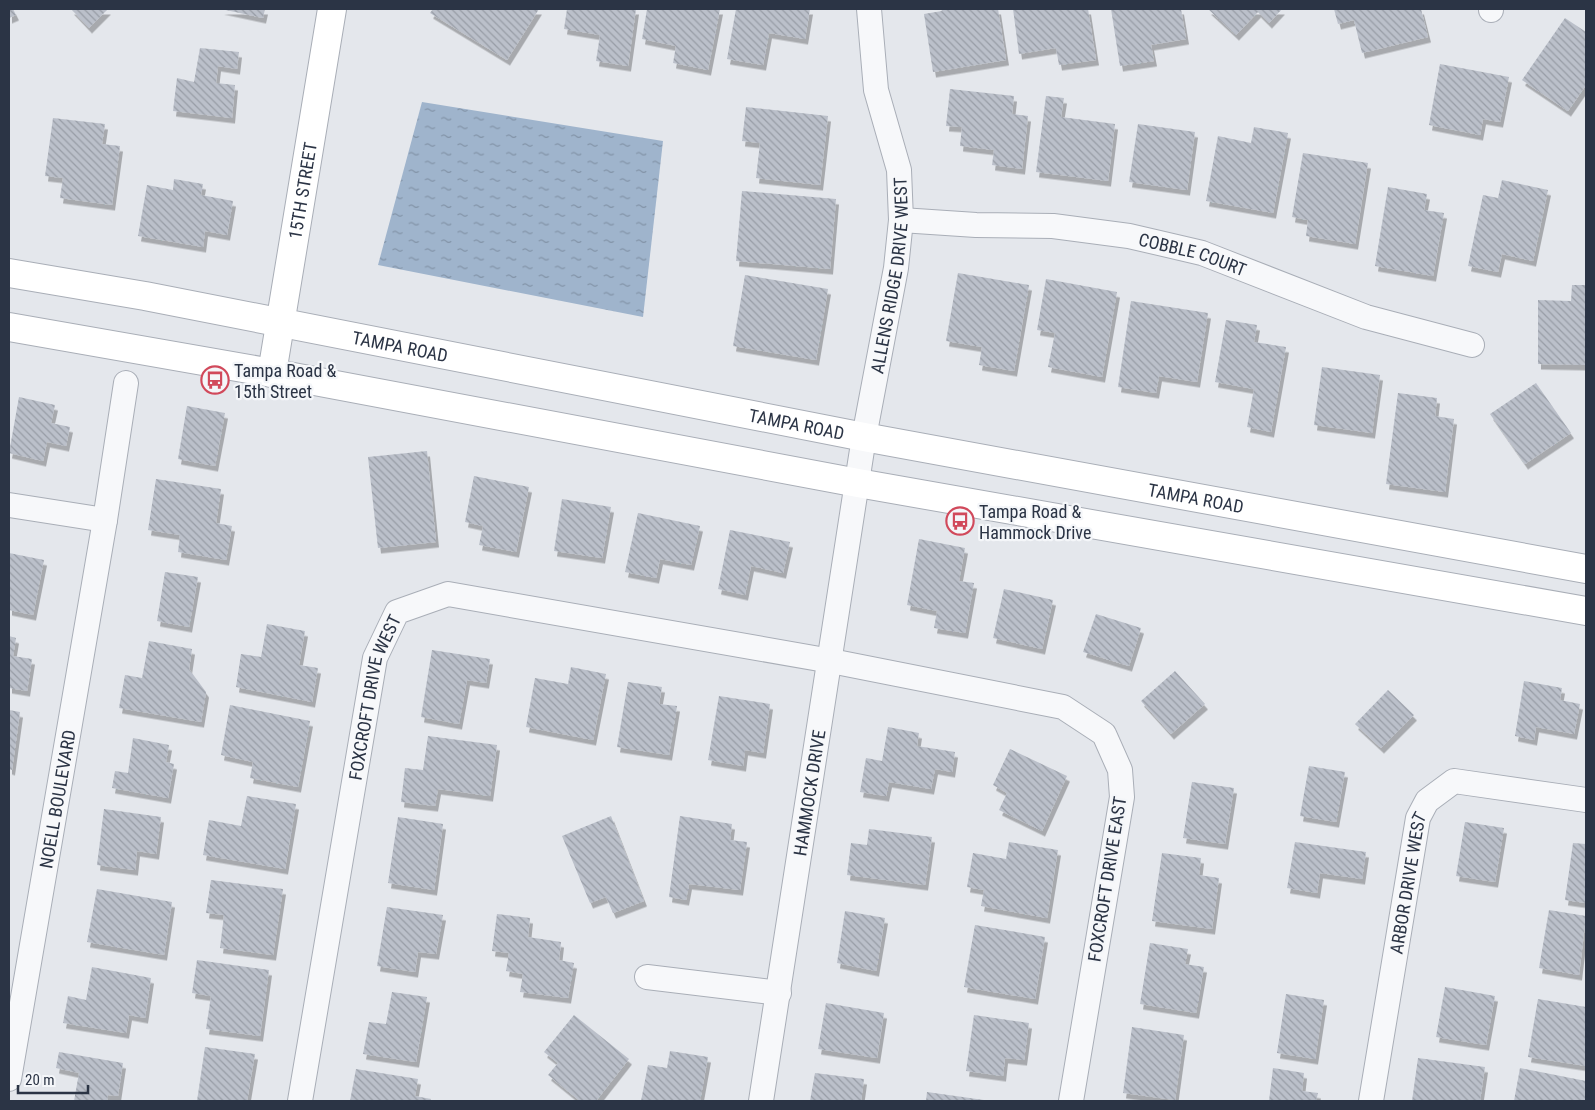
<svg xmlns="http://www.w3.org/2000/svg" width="1595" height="1110" font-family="'Roboto Condensed',sans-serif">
<defs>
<pattern id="water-ripples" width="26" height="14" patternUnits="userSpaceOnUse" patternTransform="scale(1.25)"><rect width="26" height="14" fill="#9fb4cc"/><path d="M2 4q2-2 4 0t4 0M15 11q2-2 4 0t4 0" fill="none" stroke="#8293a7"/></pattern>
<pattern id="building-back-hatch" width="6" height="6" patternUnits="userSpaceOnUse" patternTransform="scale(1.25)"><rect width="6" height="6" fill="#bbc0ca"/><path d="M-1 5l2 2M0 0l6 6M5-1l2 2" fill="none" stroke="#989da6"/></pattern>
<filter id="shadow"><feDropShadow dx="3" dy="5.5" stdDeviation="0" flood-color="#0004"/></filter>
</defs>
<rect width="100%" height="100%" fill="#e4e7ec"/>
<!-- water -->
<polygon fill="url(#water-ripples)" points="422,102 663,141 643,317 378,265"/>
<!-- building -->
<g fill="url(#building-back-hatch)" filter="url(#shadow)">
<polygon points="9,9 13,9 16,15 9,18"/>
<polygon points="71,9 108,9 89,28"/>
<polygon points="221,9 265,9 263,18"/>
<polygon points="433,9 539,9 507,60 430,13"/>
<polygon points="567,9 636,9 628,66 596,61 600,35 564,29"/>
<polygon points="647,9 720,9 708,70 673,63 676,46 642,39"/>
<polygon points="736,9 810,9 805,39 769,33 763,65 727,59"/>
<polygon points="941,9 998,9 1006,60 933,72 924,14 942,11"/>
<polygon points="1013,9 1088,9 1096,60 1059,65 1056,48 1019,54"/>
<polygon points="1111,9 1181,9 1186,39 1151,45 1154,61 1120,66"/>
<polygon points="1208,9 1282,9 1269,23 1258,12 1236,35"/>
<polygon points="1334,9 1421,9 1428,37 1362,53 1354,20 1338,24"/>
<polygon points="1565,18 1586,32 1586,85 1568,111 1522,80"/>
<polygon points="200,48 239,52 237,69 218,66 216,83 235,85 232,118 173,111 177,78 194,82"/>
<polygon points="1440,64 1509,77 1500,122 1483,119 1480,135 1429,125"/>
<polygon points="950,89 1014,96 1012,114 1028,116 1022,169 992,165 994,150 960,146 962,127 946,126"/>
<polygon points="1046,96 1064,98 1061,117 1115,124 1108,181 1036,172"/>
<polygon points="746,107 828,116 820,185 756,178 760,143 742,141"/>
<polygon points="53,118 105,124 102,144 120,146 112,205 60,198 63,178 45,176"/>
<polygon points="1138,124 1195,132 1187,190 1129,182"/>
<polygon points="1254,127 1288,133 1273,213 1206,201 1218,136 1251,143"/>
<polygon points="1303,153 1368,163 1355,244 1306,236 1308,220 1292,217"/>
<polygon points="174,179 203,184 201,195 233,201 227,235 205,231 203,247 138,236 147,185 173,190"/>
<polygon points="1502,180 1548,190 1533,261 1502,254 1498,272 1468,266 1483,195 1498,198"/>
<polygon points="1388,187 1427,194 1424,210 1444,213 1433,276 1375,266"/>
<polygon points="742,191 836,199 830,269 736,261"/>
<polygon points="958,273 1029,285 1014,371 979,365 982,347 946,341"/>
<polygon points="745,275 828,289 816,360 733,346"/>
<polygon points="1046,279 1117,292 1102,377 1048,367 1055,333 1037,330"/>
<polygon points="1572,285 1586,285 1586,365 1538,364 1538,300 1571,301"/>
<polygon points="1131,301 1208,313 1197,382 1159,376 1156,393 1118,387"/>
<polygon points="1226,320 1257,325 1254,342 1286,347 1271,432 1247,427 1254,389 1215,382"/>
<polygon points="1322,367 1380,375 1372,433 1314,425"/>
<polygon points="1536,383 1571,433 1525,464 1490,414"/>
<polygon points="1398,393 1437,398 1435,416 1454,419 1445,492 1386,484"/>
<polygon points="19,397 55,405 51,423 70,427 66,446 47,442 43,461 9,453"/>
<polygon points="187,406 225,413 215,466 178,459"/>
<polygon points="427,451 436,542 378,548 368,457"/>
<polygon points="474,476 529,487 516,552 479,545 483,526 465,522"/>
<polygon points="156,479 221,489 216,523 232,526 226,560 178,552 180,535 148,530"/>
<polygon points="562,499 611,507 602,558 554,551"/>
<polygon points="638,513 700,526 691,565 660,559 656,578 625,572"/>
<polygon points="730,530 790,542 783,573 751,566 745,595 718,589"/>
<polygon points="919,539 965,548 959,581 974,583 965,633 934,628 937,611 907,605"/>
<polygon points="9,553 44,560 33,615 9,610"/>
<polygon points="165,572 198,577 189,627 157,621"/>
<polygon points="1004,589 1053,600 1042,649 993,638"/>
<polygon points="1096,614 1141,628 1129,666 1083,652"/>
<polygon points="267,624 305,631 299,665 318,668 312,702 236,687 241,654 261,657"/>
<polygon points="9,636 16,638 13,656 32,659 27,691 9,688"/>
<polygon points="149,641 192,649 189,669 206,692 201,722 119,708 125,675 142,678"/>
<polygon points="432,650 490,659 486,683 467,680 459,724 421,717"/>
<polygon points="571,667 606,674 593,740 526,727 535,678 568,684"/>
<polygon points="1175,671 1205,704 1171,734 1141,701"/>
<polygon points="1524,681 1562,688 1560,700 1580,704 1574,734 1536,727 1534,740 1515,736"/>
<polygon points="628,682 662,687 659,704 677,706 669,755 617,747"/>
<polygon points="1388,690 1414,715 1381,748 1355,724"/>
<polygon points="719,696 770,704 763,753 745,750 743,766 708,760"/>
<polygon points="230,705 310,721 298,787 250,778 253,762 221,755"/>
<polygon points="9,710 20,712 12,770 9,769"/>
<polygon points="888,727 919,733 917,746 955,752 952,772 935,769 931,789 889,782 886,796 860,792 866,758 882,761"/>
<polygon points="428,736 497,745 490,796 438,789 435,806 401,802 405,768 423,770"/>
<polygon points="133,738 169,745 166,762 174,764 168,798 112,788 115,771 128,773"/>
<polygon points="1010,749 1067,776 1042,831 999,810 1007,793 993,785"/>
<polygon points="1309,766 1345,772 1336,822 1300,816"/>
<polygon points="1192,782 1234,788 1225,844 1183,838"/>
<polygon points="247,796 296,804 285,869 203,855 209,820 241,826"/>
<polygon points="104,809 161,817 156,854 137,851 135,870 97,865"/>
<polygon points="611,816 644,901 613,913 606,897 590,903 562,836"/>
<polygon points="680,816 732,824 730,840 747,842 740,890 689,884 686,900 669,897"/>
<polygon points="398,817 443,824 434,890 388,883"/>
<polygon points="1465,822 1504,828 1495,882 1456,876"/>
<polygon points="869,829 932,837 925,885 847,875 851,843 867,845"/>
<polygon points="1009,842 1058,850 1047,918 981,906 984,890 967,887 973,853 1006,859"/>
<polygon points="1295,842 1366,852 1362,879 1320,873 1317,893 1287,888"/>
<polygon points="1573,843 1586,844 1586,903 1565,900"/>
<polygon points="1162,853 1201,858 1199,875 1219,878 1212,929 1152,921"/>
<polygon points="211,880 283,889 273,955 220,948 224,915 206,913"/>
<polygon points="97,889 172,902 164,955 87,942"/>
<polygon points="387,907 443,915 436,954 418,952 415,972 377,966"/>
<polygon points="1549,910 1586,916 1579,975 1539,968"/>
<polygon points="845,911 885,918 876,971 837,963"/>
<polygon points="497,914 530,918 528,937 561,942 559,960 574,963 568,998 520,992 523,974 506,971 509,953 492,951"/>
<polygon points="975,925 1045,937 1035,999 964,987"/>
<polygon points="1150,943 1188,949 1185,964 1204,967 1196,1013 1140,1004"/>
<polygon points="197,960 269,970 260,1036 206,1029 211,996 192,993"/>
<polygon points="92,967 151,978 145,1018 129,1015 126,1033 63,1023 68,996 86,1000"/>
<polygon points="1445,987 1495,996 1486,1045 1436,1037"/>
<polygon points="392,992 427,997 416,1062 363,1054 369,1022 386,1024"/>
<polygon points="1286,994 1324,1000 1315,1059 1277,1053"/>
<polygon points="1538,999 1586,1007 1586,1066 1528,1057"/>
<polygon points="826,1003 884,1013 877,1058 818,1049"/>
<polygon points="574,1015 629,1059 596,1101 580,1101 548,1075 558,1063 544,1052"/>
<polygon points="974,1015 1029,1023 1024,1060 1005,1058 1003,1076 966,1071"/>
<polygon points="1132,1027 1184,1035 1175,1100 1123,1093"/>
<polygon points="205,1047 255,1054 247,1101 197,1101"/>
<polygon points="670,1051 708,1057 700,1101 641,1101 648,1065 667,1068"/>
<polygon points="59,1052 123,1063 118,1096 108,1095 107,1101 74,1101 79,1073 56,1068"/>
<polygon points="1418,1058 1485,1067 1480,1101 1412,1101"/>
<polygon points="1273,1068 1304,1073 1302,1091 1318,1093 1316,1101 1269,1101"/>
<polygon points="1520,1068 1586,1081 1586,1101 1514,1101"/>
<polygon points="356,1069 418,1079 415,1096 431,1099 430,1101 350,1101"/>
<polygon points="815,1073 864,1079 861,1101 810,1101"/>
<polygon points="927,1092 984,1100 983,1101 926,1101"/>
</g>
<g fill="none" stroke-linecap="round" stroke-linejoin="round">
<!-- street casing -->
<g stroke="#a9aeb7" stroke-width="26">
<g id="street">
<polyline points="1491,10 1491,9"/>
<path id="s1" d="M901 220 976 225 1053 226 1129 236 1202 253 1366 317 1472 345"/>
<polyline points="9,505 105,520"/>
<polyline points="647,977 779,993"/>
<path id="s2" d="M9 1079 105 520 126 383"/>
<path id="s3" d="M300 1101 375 658 397 612 448 594 831 661 1063 707 1104 734 1120 770 1122 797 1071 1101"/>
<path id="s4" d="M761 1101 864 437 896 268 901 220 899 170 876 90 869 9"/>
<path id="s5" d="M1371 1101 1418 818 1427 801 1454 781 1586 800"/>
</g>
</g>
<!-- secondary casing -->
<g stroke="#a9aeb7" stroke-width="30">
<g id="secondary">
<path id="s6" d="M9 273 145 296 864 437 1586 569"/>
<polyline points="9,327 272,373 858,483 1586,611"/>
<path id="s7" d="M272 373 332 9"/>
</g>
</g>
<!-- street -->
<use href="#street" stroke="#f7f8fa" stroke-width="24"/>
<!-- secondary -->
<use href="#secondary" stroke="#fff" stroke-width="28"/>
</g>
<!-- icons -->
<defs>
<g id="bus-ring" transform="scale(1.4375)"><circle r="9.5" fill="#f4f6f9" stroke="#d1495b" stroke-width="1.5"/><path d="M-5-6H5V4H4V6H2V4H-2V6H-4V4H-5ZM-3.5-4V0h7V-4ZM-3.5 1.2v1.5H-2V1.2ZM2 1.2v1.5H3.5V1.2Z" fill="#d1495b"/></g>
</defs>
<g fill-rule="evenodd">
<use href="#bus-ring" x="215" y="380"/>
<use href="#bus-ring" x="960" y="521"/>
</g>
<g text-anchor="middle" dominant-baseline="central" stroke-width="4.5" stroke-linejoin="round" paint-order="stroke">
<!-- street labels -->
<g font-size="18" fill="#2b3445" stroke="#f4f6f9">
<text stroke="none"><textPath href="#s7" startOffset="185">15TH STREET</textPath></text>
<text stroke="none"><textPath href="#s1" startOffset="295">COBBLE COURT</textPath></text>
<text stroke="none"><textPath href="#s4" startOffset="836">ALLENS RIDGE DRIVE WEST</textPath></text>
<text stroke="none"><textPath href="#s6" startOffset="398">TAMPA ROAD</textPath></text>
<text stroke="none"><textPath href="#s6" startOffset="802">TAMPA ROAD</textPath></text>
<text stroke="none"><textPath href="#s6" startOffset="1208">TAMPA ROAD</textPath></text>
<text stroke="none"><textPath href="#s3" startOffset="411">FOXCROFT DRIVE WEST</textPath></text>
<text stroke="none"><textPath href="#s4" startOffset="312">HAMMOCK DRIVE</textPath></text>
<text stroke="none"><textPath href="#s2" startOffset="284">NOELL BOULEVARD</textPath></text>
<text transform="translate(1107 879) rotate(-81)">FOXCROFT DRIVE EAST</text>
<text stroke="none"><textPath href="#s5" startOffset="221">ARBOR DRIVE WEST</textPath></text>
</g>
<!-- poi labels -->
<g font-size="18" fill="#2b3445" stroke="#f4f6f9" text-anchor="start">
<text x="234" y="370">Tampa Road &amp;<tspan x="234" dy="21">15th Street</tspan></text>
<text x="979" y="511">Tampa Road &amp;<tspan x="979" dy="21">Hammock Drive</tspan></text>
</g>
</g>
<!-- border -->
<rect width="1595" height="1110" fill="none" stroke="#2b3445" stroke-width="20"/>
<!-- scale -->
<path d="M18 1085v8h70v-8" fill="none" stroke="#2b3445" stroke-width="2.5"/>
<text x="25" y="1085" font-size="15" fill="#2b3445" stroke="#f4f6f9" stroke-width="4" paint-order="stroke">20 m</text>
</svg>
